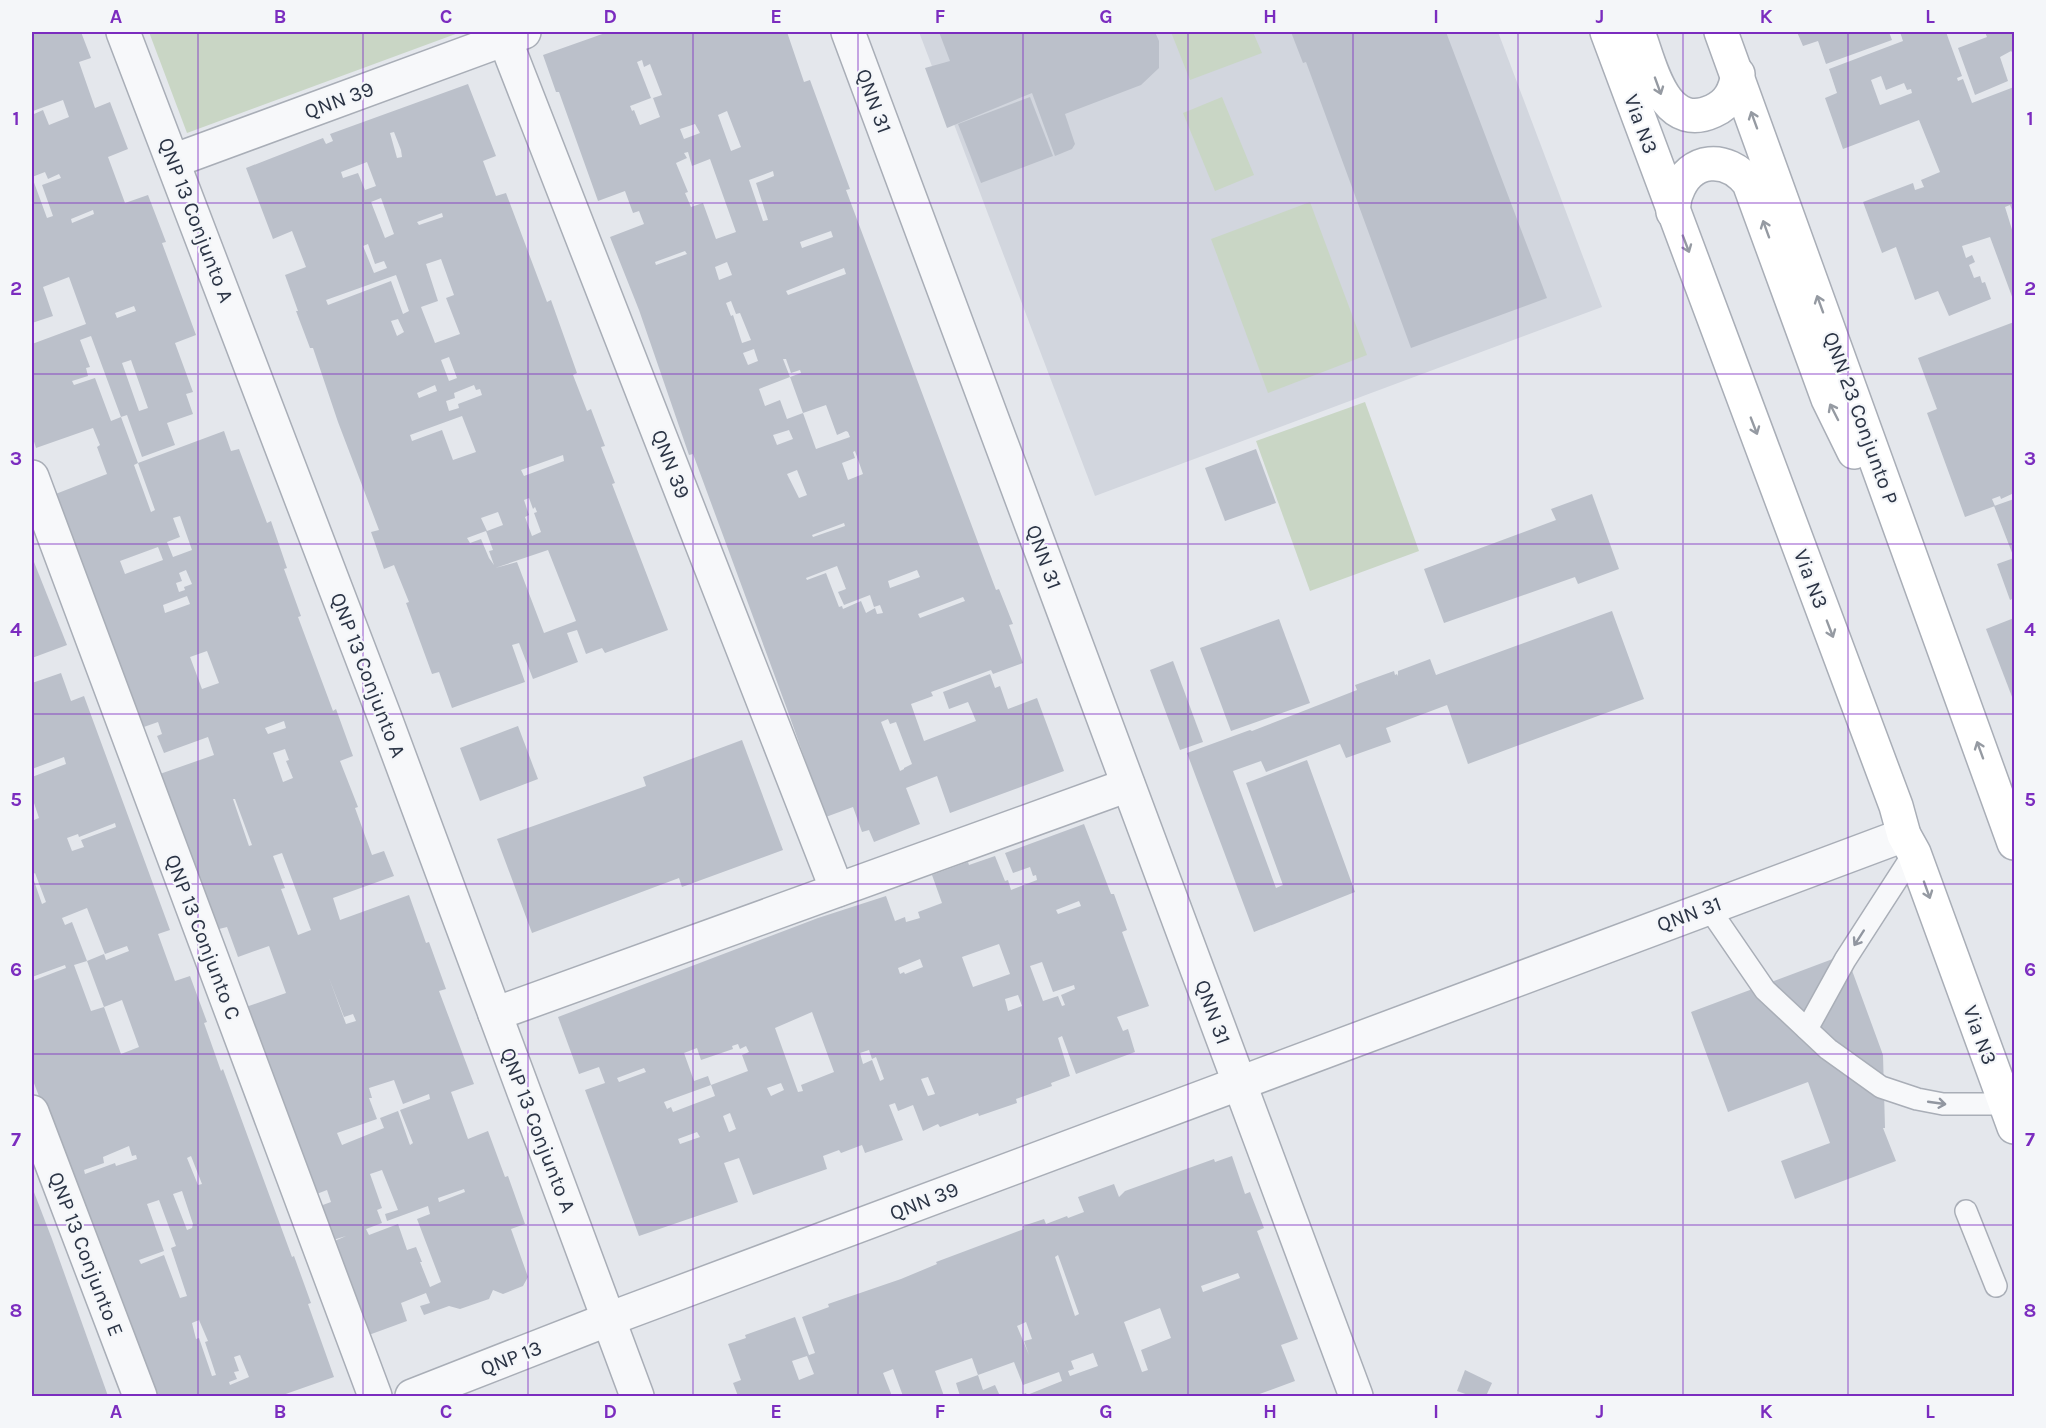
<svg xmlns="http://www.w3.org/2000/svg" width="2046" height="1428" font-family="Karla,sans-serif">
<rect width="100%" height="100%" fill="#e4e7ec"/>
<!-- built -->
<polygon fill="#d2d6de" points="919,32 1498,32 1602,307 1095,496"/>
<!-- green -->
<g fill="#c9d6c5">
<polygon points="149,32 461,32 187,133"/>
<polygon points="1171,32 1253,32 1262,53 1190,80"/>
<polygon points="1222,97 1254,175 1215,191 1183,113"/>
<polygon points="1310,202 1367,355 1268,393 1211,239"/>
<polygon points="1365,402 1419,551 1310,591 1256,441"/>
</g>
<!-- building -->
<g fill="#bbc0ca" fill-rule="evenodd">
<path d="M32 32H81L91 58 79 62 95 108 110 102 128 149 108 157 125 203 148 195 166 242 162 243 196 335 175 343 193 392 186 394 193 414 167 423 175 445 142 457 127 415 121 417 138 463 134 465 151 512 155 510 138 463 224 431 231 451 239 449 267 523 271 521 287 568 284 569 301 616 298 617 333 711 336 709 353 756 340 761 358 807 355 808 372 855 384 851 394 876 333 898 340 920 409 895 426 943 429 942 446 989 439 991 474 1084 451 1092 468 1139 488 1131 505 1177 508 1176 525 1224 511 1229 528 1277 523 1286 503 1294 493 1290 489 1299 460 1309 449 1306 424 1315 420 1306 430 1303 426 1293 401 1303 407 1321 366 1336 330 1243 346 1236 333 1240 320 1206 331 1202 327 1190 314 1195 243 1008 286 993 269 946 238 957 227 927 215 930 157 775 214 755 208 737 164 753 157 736 162 734 158 722 141 728 53 495 107 474 97 447 100 445 93 428 36 448 32 435V344L86 324 69 277 43 287 53 316 32 323ZM63 100 69 117 49 125 43 110 34 114 33 111ZM45 172 48 179 59 174 61 178 42 185 53 216 47 218 32 177ZM93 210 94 214 72 223 71 219ZM134 306 136 311 117 318 115 313ZM91 336 121 417 111 421 95 378 74 385 72 381 88 376 86 368 90 367 80 340ZM131 360 148 408 139 411 122 363ZM180 516 192 550 173 557 167 542 180 537 173 518ZM158 547 163 560 125 574 120 561ZM186 570 192 584 184 587 185 590 179 592 176 583 182 581 179 573ZM187 596 190 604 165 613 163 605ZM207 651 219 683 202 689 190 657ZM284 721 286 728 268 734 265 728ZM285 749 289 760 286 761 293 778 283 782 273 753ZM233 799H235L252 845 249 846ZM282 853 311 930 298 935 281 889 285 888 273 856ZM329 978 344 1017 353 1014 356 1021 346 1024ZM394 1080 403 1104 429 1094 430 1099 400 1110 413 1143 410 1145 398 1111 380 1118 384 1128 342 1145 337 1133 377 1119 369 1098H372L369 1088ZM382 1170 398 1210 385 1214 387 1221 428 1206 430 1214 417 1219 441 1282 430 1287 420 1262H422L416 1247 407 1250 398 1224 369 1235 366 1229 382 1223 377 1210 382 1208 370 1174ZM464 1189 465 1192 439 1202 438 1198Z"/>
<path d="M608 32H787L804 82 810 80 850 189 846 190 982 553 996 590 999 589 1013 624 1009 625 1023 663 993 674 991 670 931 692 933 696 911 704 924 741 976 721 968 702 949 709 943 692 990 674 995 688 1000 686 1008 709 1037 698 1064 771 950 813 937 776 906 788 920 824 874 842 869 830 862 832 853 807 823 818 809 783 813 782 787 709 693 454 689 455 639 310 610 237 644 224 639 211 633 213 625 191 598 201 559 92H556L543 55ZM642 60 644 67 650 64 662 95 653 98 660 117 640 125 634 110 632 111 630 106 651 98 637 62ZM727 111 741 147 731 151 718 115ZM695 124 700 133 684 139 680 129ZM688 152 692 166 710 159 736 232 716 239 703 203 691 207 685 193 688 192 676 163 687 158 684 153ZM773 171 774 176 756 183 768 220 763 221 749 180ZM831 231 833 237 802 248 800 242ZM685 251 687 254 656 265 655 262ZM727 262 732 275 719 280 715 267ZM844 268 846 274 788 295 786 291ZM731 301 736 314 740 313 751 340 742 343 733 315 731 316 726 303ZM754 349 758 361 748 365 743 353ZM783 359H786L791 373 800 370 801 373 790 377 803 413 826 405 837 435 846 431 848 432 850 437 816 449 803 413 787 419 780 400 765 406 759 389 790 377ZM789 430 793 439 777 445 773 435ZM855 451 863 474 848 480 842 463 855 458 853 452ZM797 470 807 495 799 498 787 474ZM844 523 845 526 813 537 812 535ZM837 566 846 589 838 592 844 605 870 595 874 607 880 605 883 613 877 614 875 608 866 613 861 601 843 609 842 606 839 607 826 573 807 580 806 578ZM917 570 920 577 890 588 888 581ZM963 597 965 601 920 618 918 614ZM888 719 890 724 896 722 912 764 904 768V769L900 771 881 722Z"/>
<polygon points="939,32 1155,32 1159,41 1159,68 1141,85 1065,114 1075,144 1072,149 1055,156 1032,93 947,128 925,68 950,61"/>
<polygon points="1291,32 1446,32 1547,298 1411,348 1306,62 1303,63"/>
<polygon points="1797,32 1889,32 1892,40 1826,64 1818,41 1803,46"/>
<path d="M1900 32H1946L1962 76 1957 78 1958 81 1963 79 1972 103 2014 87V216L2010 205 2005 207 2014 236V302L1990 237 1962 246 1966 258 1972 255 1975 262 1969 265 1974 278 1980 276 1982 283 1985 282 1991 299 1949 316 1938 291 1915 300 1896 247 1882 253 1863 202 1913 183 1915 190 1924 187 1921 180 1940 172 1919 120 1843 149 1825 98 1837 93 1829 69 1903 41ZM1881 76 1886 90 1904 83 1907 90 1911 89 1912 93 1880 105 1871 80Z"/>
<polygon points="1985,32 2014,32 2014,51 2012,52 2011,51 2000,57 2008,81 1975,95 1958,48 1987,37"/>
<path d="M468 84 496 156 483 161 496 196 506 193 547 302 551 300 577 373 573 375 587 411 591 409 605 446 601 447 615 483 612 484 668 630 605 653 602 648 586 654 577 630 567 633 578 662 533 679 519 643 512 645 525 682 452 708 439 672 432 674 406 603 409 602 394 565 384 569 371 532 379 530 338 422 313 348H310L296 311H298L285 275 306 267 292 231 273 239 246 168 323 138 326 144 333 141 330 134ZM394 132 401 150 402 157 397 158 390 133ZM367 162 376 186 365 190 358 173 343 178 341 172ZM381 198 394 234 385 238 371 202ZM442 213 443 217 419 225 417 222ZM368 244 375 264 384 261 387 268 374 273 363 246ZM441 259 454 295 446 298 460 334 435 343 421 307 438 301 426 264ZM396 275 409 311 403 314 391 281 328 305 326 300ZM398 319 404 332 397 336 391 321ZM449 357 457 378 449 381 441 360ZM435 385 437 391 419 398 417 393ZM474 385 476 390 480 389 482 395 458 404 459 408 449 411 446 401 455 398 454 393ZM462 416 476 452 453 460 442 430 412 441 410 435ZM563 455 564 461 524 476 521 470ZM529 498 533 509 535 507 537 512 534 513 541 532 532 536 525 517 529 515 524 500ZM498 512 503 525 487 531 481 518ZM486 531 493 550 489 551 494 565 489 558 481 539 470 543 467 538ZM548 550 576 621 544 633 517 562 495 568Z"/>
<polygon points="1030,97 1053,156 981,183 958,124"/>
<polygon points="2014,322 2014,493 2001,499 2000,496 1992,499 1995,506 1965,517 1927,413 1937,409 1918,358"/>
<polygon points="1256,449 1276,503 1225,521 1205,468"/>
<polygon points="1592,494 1619,569 1578,584 1575,577 1444,623 1424,569 1556,520 1551,509"/>
<polygon points="2014,499 2014,598 2010,600 1997,564 2014,558 1994,506"/>
<polygon points="32,557 67,645 32,658"/>
<polygon points="1612,611 1644,699 1468,764 1447,705 1386,728 1391,742 1346,758 1340,744 1266,772 1261,761 1233,771 1276,888 1283,885 1246,783 1307,760 1355,892 1254,932 1187,753 1250,730 1252,731 1357,690 1355,685 1394,671 1395,675 1397,674 1398,676 1398,671 1430,659 1436,675"/>
<polygon points="2014,618 2014,702 1986,629"/>
<polygon points="1279,619 1310,703 1231,731 1200,648"/>
<polygon points="1173,661 1203,742 1180,750 1150,670"/>
<path d="M61 673 71 701 84 696 170 930 158 934 175 981 190 976 207 1022 204 1023 221 1071 223 1069 292 1257 294 1256 311 1303 308 1304 334 1377 280 1396H153L32 1078V981L66 968 65 965 32 977V875L42 904 46 902 35 873 32 875V813L34 820 39 818 32 797V777L66 764 64 757 32 769V683ZM115 823 116 827 81 840 84 847 72 851 67 838 78 834 79 837ZM87 908 105 954 127 946 129 951 106 960 104 954 87 961 104 1007 122 1000 139 1047 121 1054 104 1007 91 1011 74 965 87 961 72 922 65 925 62 918ZM129 1146 132 1156 136 1155 137 1159 116 1166 115 1163 85 1174 84 1170 104 1163 103 1157ZM191 1156 202 1184 198 1185 187 1158ZM182 1191 193 1224 192 1228 187 1230 173 1194ZM159 1200 176 1246 171 1248 187 1296 180 1298 164 1255 141 1264 139 1260 164 1251 147 1204ZM199 1320 208 1341 205 1342 216 1375 212 1376 199 1338 196 1339 192 1323ZM240 1355 249 1377 230 1385 229 1382 237 1379 234 1372 239 1371 234 1357Z"/>
<polygon points="518,726 538,779 480,801 460,748"/>
<polygon points="742,740 783,850 682,887 679,878 532,933 497,839 646,786 643,777"/>
<path d="M1084 824 1111 894H1114L1127 930 1122 932 1149 1006 1117 1017 1123 1031 1128 1029 1135 1052 1076 1074 1062 1036 1058 1038 1070 1076 1051 1083 1052 1086 1016 1099 1017 1103 979 1116 978 1113 940 1127 938 1124 923 1131 913 1105 898 1111 895 1103 889 1105 903 1140 865 1153 862 1145 841 1153 839 1150 823 1156 827 1169 753 1195 739 1158 724 1163 738 1202 639 1236 585 1090 605 1083 599 1067 579 1074 558 1017 818 918 886 896 895 921 905 917 906 922 920 918 918 912 942 903 932 875 968 862 969 865 995 856 1005 881 1008 880 1011 890 1037 880 1036 875 1033 876 1030 867 1013 873 1005 853ZM1079 901 1081 906 1058 914 1056 910ZM999 944 1010 974 973 987 962 957ZM920 959 923 967 905 974 904 972 900 974 898 968ZM1042 962 1053 992 1074 985 1075 989 1061 995 1065 1005 1062 1006 1058 996 1043 1001 1030 966ZM1018 995 1022 1006 1008 1011 1005 999ZM812 1012 834 1072 801 1085 803 1091 798 1092 775 1028ZM738 1044 740 1049 746 1046 749 1052 742 1055 748 1071 711 1085 715 1096 673 1112 671 1107 667 1109 664 1102 711 1085 708 1076 694 1081 684 1053 697 1048 701 1060 733 1049 732 1046ZM869 1050 872 1059 876 1057 884 1079 880 1081 872 1060 863 1064 860 1053ZM644 1068 646 1072 619 1082 617 1078ZM928 1077 935 1094 928 1096 921 1079ZM781 1083 784 1090 771 1096 767 1088ZM730 1113 736 1129 729 1132 723 1116ZM697 1132 700 1137 680 1144 678 1139Z"/>
<polygon points="1846,954 1883,1055 1885,1128 1883,1128 1896,1161 1795,1199 1781,1161 1830,1143 1808,1082 1728,1112 1691,1012"/>
<path d="M1232 1156 1245 1194 1250 1192 1264 1228 1257 1231 1298 1339 1281 1345 1295 1381 1254 1396H1016L1026 1393 1027 1395 1062 1381 1059 1372 1023 1385 1014 1362 978 1375 972 1358 935 1371 944 1396H903L893 1369 883 1373 892 1396H817L816 1394 809 1396H738L733 1383 741 1380 728 1344 746 1338 745 1335 795 1317 809 1355 815 1353 802 1317 829 1307 828 1304 901 1279 937 1264 936 1262 1024 1229 1023 1226 1044 1219 1046 1224 1067 1216 1068 1218 1084 1212 1078 1197 1114 1184 1119 1197 1125 1191 1214 1159 1215 1162ZM1058 1255 1079 1314 1075 1316 1055 1257ZM1238 1273 1240 1278 1203 1292 1201 1286ZM1160 1308 1171 1338 1141 1350 1148 1370 1142 1372 1124 1322ZM1026 1322 1032 1339 1024 1341 1029 1355 1017 1326ZM1093 1353 1098 1366 1070 1376 1068 1371 1074 1369 1071 1361ZM807 1356 814 1374 799 1380 792 1361Z"/>
<polygon points="32,1187 52,1239 108,1396 32,1396"/>
<polygon points="1465,1370 1492,1383 1486,1396 1471,1396 1457,1391"/>
<polygon points="978,1375 983,1390 995,1385 1000,1396 960,1396 956,1383"/>
</g>
<g fill="none" stroke-linecap="round" stroke-linejoin="round">
<!-- service casing -->
<g stroke="#a9aeb7" stroke-width="24">
<g id="service">
<polyline points="1708,907 1765,990 1828,1049 1881,1087 1917,1099 1943,1104 2006,1104"/>
<polyline points="1807,1029 1845,960 1914,853"/>
<polyline points="1966,1211 1996,1286"/>
</g>
</g>
<!-- minor casing -->
<g stroke="#a9aeb7" stroke-width="36">
<g id="minor">
<polyline points="502,32 837,890"/>
<polyline points="848,32 1356,1396"/>
<polyline points="173,161 524,32"/>
<polyline points="32,477 375,1396"/>
<polyline points="495,1014 1128,785"/>
<polyline points="32,1112 140,1396"/>
<polyline points="412,1396 609,1319"/>
</g>
</g>
<!-- tertiary casing -->
<g stroke="#a9aeb7" stroke-width="36">
<g id="tertiary">
<polyline points="123,32 385,718 637,1396"/>
<polyline points="609,1319 1904,835"/>
</g>
</g>
<!-- secondary casing -->
<g stroke="#a9aeb7" stroke-width="36">
<g id="secondary">
<polyline points="1607,32 1896,806 1904,835 1914,853 2014,1127"/>
<path d="M1638 32C1650 63 1663 134 1713 111 1729 104 1735 91 1738 74"/>
<polyline points="1721,32 2014,843"/>
<path d="M1673 212C1674 205 1674 198 1677 192 1690 157 1727 155 1749 183L1828 399 1854 452"/>
</g>
</g>
<!-- service -->
<use href="#service" stroke="#f7f8fa" stroke-width="21"/>
<!-- minor -->
<use href="#minor" stroke="#f7f8fa" stroke-width="33"/>
<!-- tertiary -->
<use href="#tertiary" stroke="#f7f8fa" stroke-width="33"/>
<!-- secondary -->
<use href="#secondary" stroke="#fff" stroke-width="33"/>
</g>
<!-- one-way arrows -->
<defs><path id="oneway-shaft" d="M-6 0H5M1.5-3L5.5 0L1.5 3" fill="none" stroke-width="1.6" stroke-linecap="round" stroke-linejoin="round" transform="scale(1.5)"/></defs>
<g stroke="#959aa2">
<use href="#oneway-shaft" transform="translate(1658 86) rotate(70)"/>
<use href="#oneway-shaft" transform="translate(1754 120) rotate(-110)"/>
<use href="#oneway-shaft" transform="translate(1766 229) rotate(-110)"/>
<use href="#oneway-shaft" transform="translate(1686 244) rotate(69)"/>
<use href="#oneway-shaft" transform="translate(1820 304) rotate(-110)"/>
<use href="#oneway-shaft" transform="translate(1834 412) rotate(-117)"/>
<use href="#oneway-shaft" transform="translate(1754 426) rotate(69)"/>
<use href="#oneway-shaft" transform="translate(1830 629) rotate(69)"/>
<use href="#oneway-shaft" transform="translate(1980 750) rotate(-110)"/>
<use href="#oneway-shaft" transform="translate(1927 890) rotate(70)"/>
</g>
<g stroke="#9196a0">
<use href="#oneway-shaft" transform="translate(1859 938) rotate(123)"/>
<use href="#oneway-shaft" transform="translate(1937 1103) rotate(8)"/>
</g>
<!-- grid -->
<path fill="none" stroke="#7b2cbf" stroke-width="1.5" stroke-opacity="0.55" d="M198 32V1396M363 32V1396M528 32V1396M693 32V1396M858 32V1396M1023 32V1396M1188 32V1396M1353 32V1396M1518 32V1396M1683 32V1396M1848 32V1396M32 203H2014M32 374H2014M32 544H2014M32 714H2014M32 884H2014M32 1054H2014M32 1225H2014"/>
<g text-anchor="middle" dominant-baseline="central" stroke-width="4.5" stroke-linejoin="round" paint-order="stroke">
<!-- street labels -->
<g font-size="21" fill="#2b3445" stroke="#f4f6f9">
<text transform="translate(339 100) rotate(-20)">QNN 39</text>
<text transform="translate(874 101) rotate(70)">QNN 31</text>
<text transform="translate(1641 124) rotate(70)">Via N3</text>
<text transform="translate(196 220) rotate(69)">QNP 13 Conjunto A</text>
<text transform="translate(1861 418) rotate(70)">QNN 23 Conjunto P</text>
<text transform="translate(671 464) rotate(69)">QNN 39</text>
<text transform="translate(1044 557) rotate(70)">QNN 31</text>
<text transform="translate(1811 579) rotate(69)">Via N3</text>
<text transform="translate(368 675) rotate(69)">QNP 13 Conjunto A</text>
<text transform="translate(1689 914) rotate(-20)">QNN 31</text>
<text transform="translate(203 937) rotate(69)">QNP 13 Conjunto C</text>
<text transform="translate(1213 1012) rotate(70)">QNN 31</text>
<text transform="translate(1980 1035) rotate(70)">Via N3</text>
<text transform="translate(538 1130) rotate(69)">QNP 13 Conjunto A</text>
<text transform="translate(924 1201) rotate(-21)">QNN 39</text>
<text transform="translate(86 1254) rotate(69)">QNP 13 Conjunto E</text>
<text transform="translate(511 1358) rotate(-21)">QNP 13</text>
</g>
</g>
<!-- border -->
<rect width="2046" height="1428" fill="none" stroke="#f4f6f9" stroke-width="66"/>
<rect x="33" y="33" width="1980" height="1362" fill="none" stroke="#7b2cbf" stroke-width="2"/>
<g font-size="20" text-anchor="middle" font-weight="bold" fill="#7b2cbf">
<text x="116" y="23">A</text>
<text x="280" y="23">B</text>
<text x="446" y="23">C</text>
<text x="610" y="23">D</text>
<text x="776" y="23">E</text>
<text x="940" y="23">F</text>
<text x="1106" y="23">G</text>
<text x="1270" y="23">H</text>
<text x="1436" y="23">I</text>
<text x="1600" y="23">J</text>
<text x="1766" y="23">K</text>
<text x="1930" y="23">L</text>
<text x="16" y="125">1</text>
<text x="2030" y="125">1</text>
<text x="16" y="295">2</text>
<text x="2030" y="295">2</text>
<text x="16" y="465">3</text>
<text x="2030" y="465">3</text>
<text x="16" y="636">4</text>
<text x="2030" y="636">4</text>
<text x="16" y="806">5</text>
<text x="2030" y="806">5</text>
<text x="16" y="976">6</text>
<text x="2030" y="976">6</text>
<text x="16" y="1146">7</text>
<text x="2030" y="1146">7</text>
<text x="16" y="1317">8</text>
<text x="2030" y="1317">8</text>
<text x="116" y="1418">A</text>
<text x="280" y="1418">B</text>
<text x="446" y="1418">C</text>
<text x="610" y="1418">D</text>
<text x="776" y="1418">E</text>
<text x="940" y="1418">F</text>
<text x="1106" y="1418">G</text>
<text x="1270" y="1418">H</text>
<text x="1436" y="1418">I</text>
<text x="1600" y="1418">J</text>
<text x="1766" y="1418">K</text>
<text x="1930" y="1418">L</text>
</g>
</svg>
